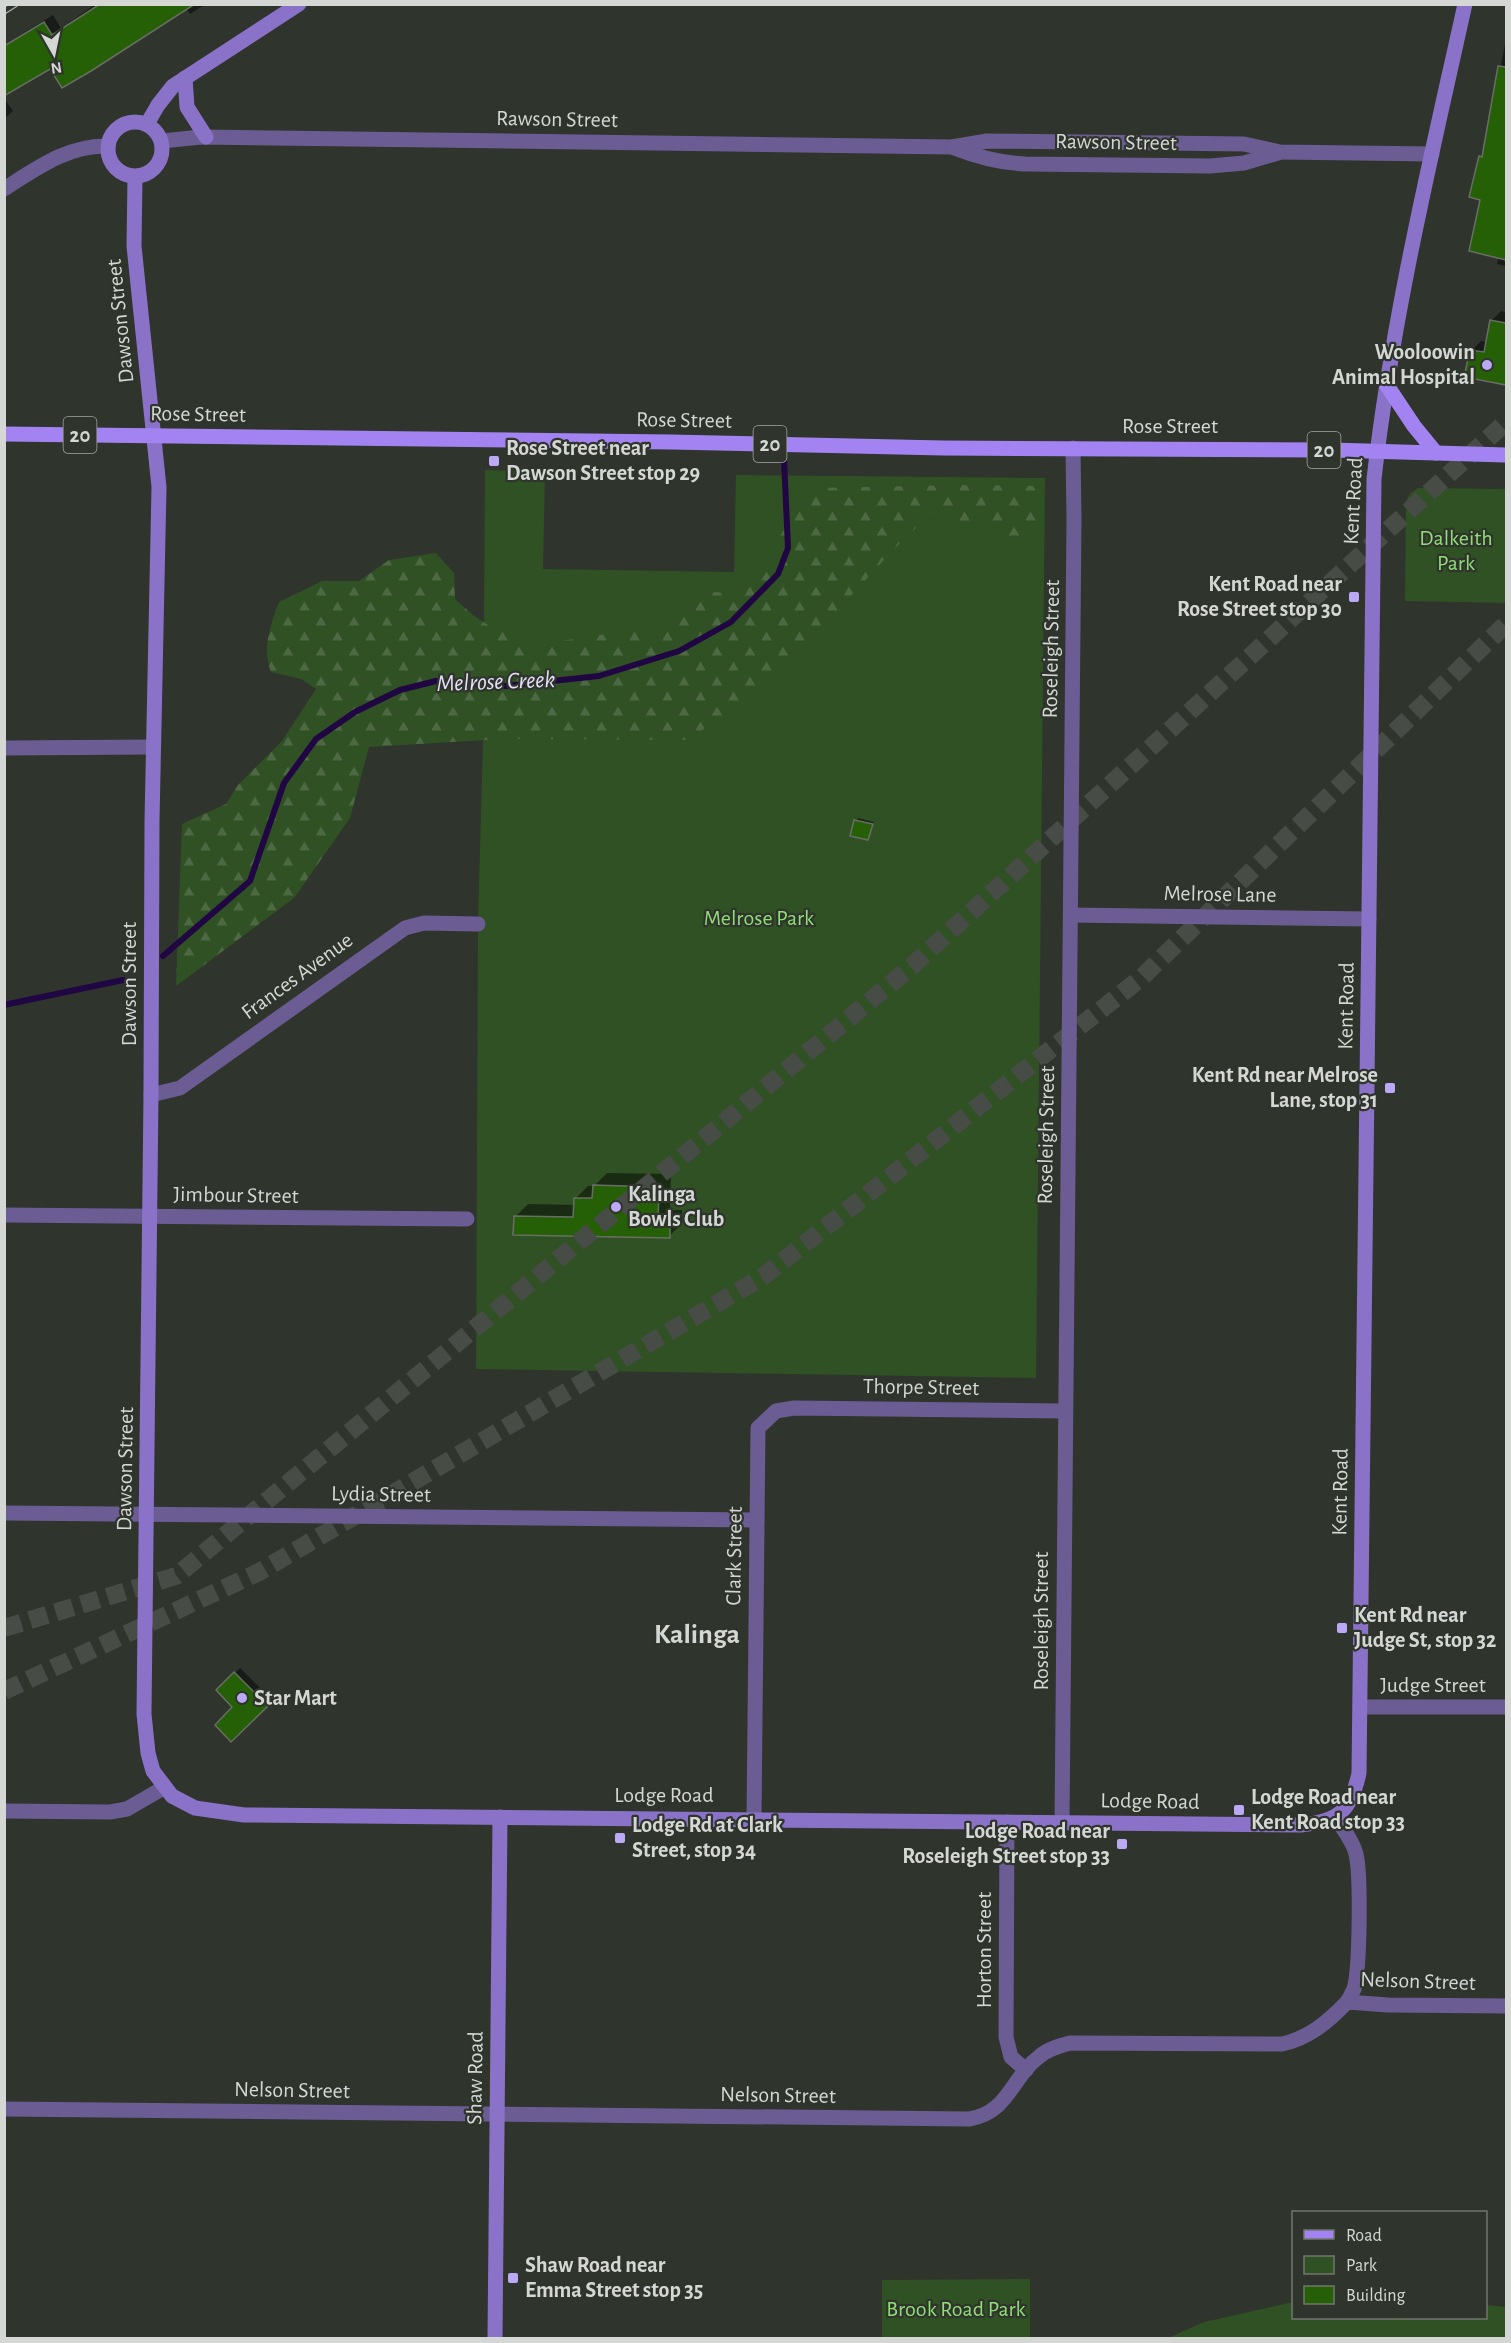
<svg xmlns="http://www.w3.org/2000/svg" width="1511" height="2343" font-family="'Alegreya Sans',sans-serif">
<defs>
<pattern id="forest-firs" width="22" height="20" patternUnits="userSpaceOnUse" patternTransform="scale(1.5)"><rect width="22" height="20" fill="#305124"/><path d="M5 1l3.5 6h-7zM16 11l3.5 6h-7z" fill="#4d6943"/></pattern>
</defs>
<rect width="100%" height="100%" fill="#2f342d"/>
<!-- green -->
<g fill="#305124">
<polygon points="485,470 545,472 543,569 734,572 736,475 1045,478 1036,1378 476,1369 478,924 483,739"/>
<polygon points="1418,488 1506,489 1506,603 1405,601 1406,501 1411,493"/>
<polygon points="1030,2279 1030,2338 882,2338 882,2280"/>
<polygon points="1293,2302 1294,2318 1486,2318 1486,2305 1506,2307 1506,2338 1168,2338 1204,2322"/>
</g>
<!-- forest -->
<path fill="url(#forest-firs)" d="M958 485 1040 486 1041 531 1033 541C1015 545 1001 535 987 524H964L939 505 891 552 817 633 753 697 687 740 502 739 369 747 350 818 294 898 176 986 182 824 226 804 238 785 282 741 316 689 301 679 271 672C262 648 270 626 279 602L322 581H359L389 560 436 553 454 573 455 599 473 615 494 629 541 644 665 625 712 592 736 593 753 578 811 488Z"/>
<!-- shadow -->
<g fill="#0007">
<polygon points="96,4 206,4 190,14 186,8 51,67 4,94 4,45 53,15 61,28"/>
<polygon points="1506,39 1506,266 1497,264 1499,257 1482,199 1481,157 1484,154"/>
<polygon points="4,98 13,111 4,119"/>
<polygon points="1501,311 1506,312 1506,384 1466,376 1471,351 1481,341 1487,342 1491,321"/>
<polygon points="858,818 874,822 868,839 852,835"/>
<polygon points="607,1173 671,1174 670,1210 682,1210 682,1224 669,1236 515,1217 528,1204 575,1205 575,1199 588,1186 594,1186"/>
<polygon points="240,1668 272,1700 231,1740 234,1707 218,1690"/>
</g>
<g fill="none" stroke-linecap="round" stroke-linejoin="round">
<!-- stream -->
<g stroke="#200643" stroke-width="6">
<polyline points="163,956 250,881 284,783 316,739 355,712 400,690 436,681 506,686 599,676 679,651 731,622 778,574 788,548 784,459"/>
<polyline points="4,1005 123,980"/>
</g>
</g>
<!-- building -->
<g fill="#255f06" stroke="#686e66" stroke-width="1.5">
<polygon points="100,4 195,4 91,71 62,88 50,69 4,96 4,46 44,22 52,35"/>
<polygon points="1498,66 1506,67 1506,260 1469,251 1480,200 1469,197 1479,156 1482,157"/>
<polygon points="1490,320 1506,323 1506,385 1464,377 1470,350 1484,352"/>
<polygon points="854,820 873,824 868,840 850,836"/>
<polygon points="593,1185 659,1187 658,1222 670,1222 670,1238 513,1235 514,1216 573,1217 574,1198 592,1198"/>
<polygon points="234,1672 268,1706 231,1742 215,1725 232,1707 216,1690"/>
</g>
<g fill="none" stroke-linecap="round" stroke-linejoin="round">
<!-- highway-tunnel -->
<g stroke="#484c46" stroke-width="18" stroke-dasharray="18 9" stroke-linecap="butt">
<polyline points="4,1628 176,1576 912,966 1506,422"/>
<polyline points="4,1691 259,1572 764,1276 1141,978 1506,624"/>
</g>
<!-- street -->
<g stroke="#6b5c93" stroke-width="15">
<polyline points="162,141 201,137 952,147 987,141 1244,144 1280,152 1432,154"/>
<path d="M952 147C977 157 999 163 1025 164L1210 166 1244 163 1278 153"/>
<path d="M4 189C37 168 68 145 108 146"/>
<polyline points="4,748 153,747"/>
<polyline points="1071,915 1369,919"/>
<polyline points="151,1095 180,1088 405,928 424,923 478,924"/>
<polyline points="4,1215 467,1219"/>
<polyline points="4,1513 757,1520"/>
<polyline points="1360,1707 1506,1707"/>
<polyline points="4,1811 110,1812 127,1809 165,1787"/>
<polyline points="754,1818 758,1428 776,1411 794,1408 1065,1411"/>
<path d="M1336 1818C1343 1829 1353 1841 1356 1854 1361 1875 1360 1969 1354 1989 1352 1993 1350 1998 1347 2002"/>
<polyline points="1007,1822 1006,2037 1011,2057 1026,2070"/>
<polyline points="1062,1822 1074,519 1073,448"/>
<path d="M4 2109 969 2119C1009 2113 1011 2077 1040 2056 1048 2049 1059 2046 1070 2043L1282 2044C1309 2038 1328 2022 1347 2002L1388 2005 1506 2006"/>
</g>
<!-- secondary -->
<g stroke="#8b72c9" stroke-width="15">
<polyline points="185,78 187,107 206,137"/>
<circle cx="135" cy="149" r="27"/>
<polyline points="147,124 158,105 173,86 299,4"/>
<path d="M135 177 134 246 159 487 152 821 151 1095 144 1714 148 1753 153 1771 172 1796 195 1808 244 1815 1301 1825C1339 1821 1351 1811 1359 1773L1374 479C1392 319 1430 162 1465 4"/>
<polyline points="495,2338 500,1817"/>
</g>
<!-- primary -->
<g stroke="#a383f2" stroke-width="15">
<polyline points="1386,384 1414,426 1436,453"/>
<polyline points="4,434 671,442 943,448 1331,450 1506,455"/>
</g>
<!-- rail casing -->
<g stroke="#b2b5b1" stroke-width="7">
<polyline id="rail" points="4,11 15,4"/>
</g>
<!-- rail -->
<use href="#rail" stroke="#2f342d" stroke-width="4.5" stroke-dasharray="14" stroke-linecap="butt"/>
</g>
<!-- markers -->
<g fill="#bca9f5" stroke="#2f342d" stroke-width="2">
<circle cx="1487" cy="365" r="6"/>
<rect x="488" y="455" width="12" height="12" rx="3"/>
<rect x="1348" y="591" width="12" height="12" rx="3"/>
<rect x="1384" y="1082" width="12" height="12" rx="3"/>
<circle cx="616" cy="1207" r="6"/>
<rect x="1336" y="1622" width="12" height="12" rx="3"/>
<circle cx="242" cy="1698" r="6"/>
<rect x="1233" y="1804" width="12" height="12" rx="3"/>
<rect x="614" y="1832" width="12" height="12" rx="3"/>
<rect x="1116" y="1838" width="12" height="12" rx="3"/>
<rect x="507" y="2272" width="12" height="12" rx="3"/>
</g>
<g text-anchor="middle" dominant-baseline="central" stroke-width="4.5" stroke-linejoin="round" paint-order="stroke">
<!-- shield labels -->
<g fill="#2f342d" stroke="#a2a6a1" stroke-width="1.5">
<rect x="63.5" y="417" width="33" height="36" rx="4.5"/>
<rect x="753.5" y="426" width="33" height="36" rx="4.5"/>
<rect x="1307.5" y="432" width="33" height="36" rx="4.5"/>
</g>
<g font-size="21" font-weight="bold" fill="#d4d7d3">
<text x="80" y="435">20</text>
<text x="770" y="444">20</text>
<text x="1324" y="450">20</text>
</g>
<!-- street labels -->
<g font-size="22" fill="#d4d7d3" stroke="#2f342d">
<text transform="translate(557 119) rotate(1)">Rawson Street</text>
<text transform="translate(1116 142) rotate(1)">Rawson Street</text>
<text transform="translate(120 321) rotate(-96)">Dawson Street</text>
<text transform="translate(198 414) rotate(1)">Rose Street</text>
<text transform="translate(684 420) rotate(1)">Rose Street</text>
<text x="1170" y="426">Rose Street</text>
<text transform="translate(1353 501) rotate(-87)">Kent Road</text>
<text transform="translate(1051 649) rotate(-89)">Roseleigh Street</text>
<text transform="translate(1220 894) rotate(1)">Melrose Lane</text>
<text transform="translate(297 976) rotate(-36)">Frances Avenue</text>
<text transform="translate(129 984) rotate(-90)">Dawson Street</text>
<text transform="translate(1346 1006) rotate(-89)">Kent Road</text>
<text transform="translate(1046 1135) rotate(-89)">Roseleigh Street</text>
<text transform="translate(236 1195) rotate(1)">Jimbour Street</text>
<text transform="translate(921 1387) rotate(1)">Thorpe Street</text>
<text transform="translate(125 1469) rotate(-89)">Dawson Street</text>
<text transform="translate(1340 1492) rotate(-89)">Kent Road</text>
<text transform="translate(381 1494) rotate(1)">Lydia Street</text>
<text transform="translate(734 1556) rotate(-89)">Clark Street</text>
<text transform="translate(1041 1621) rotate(-90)">Roseleigh Street</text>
<text x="1433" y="1685">Judge Street</text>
<text x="664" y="1795">Lodge Road</text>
<text transform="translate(1150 1801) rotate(1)">Lodge Road</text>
<text transform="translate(984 1950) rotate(-90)">Horton Street</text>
<text transform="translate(1418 1981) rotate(2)">Nelson Street</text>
<text transform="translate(475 2078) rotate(-89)">Shaw Road</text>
<text transform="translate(292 2090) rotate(1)">Nelson Street</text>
<text transform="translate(778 2095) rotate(1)">Nelson Street</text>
</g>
<!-- poi labels -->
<g font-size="22" font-weight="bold" fill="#d4d7d3" stroke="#2f342d" text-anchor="start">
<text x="1475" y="352" text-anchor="end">Wooloowin<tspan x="1475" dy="25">Animal Hospital</tspan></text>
<text x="506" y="448">Rose Street near<tspan x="506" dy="25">Dawson Street stop 29</tspan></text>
<text x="1342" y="584" text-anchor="end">Kent Road near<tspan x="1342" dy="25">Rose Street stop 30</tspan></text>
<text x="1378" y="1075" text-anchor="end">Kent Rd near Melrose<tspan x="1378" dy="25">Lane, stop 31</tspan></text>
<text x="628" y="1194">Kalinga<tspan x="628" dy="25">Bowls Club</tspan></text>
<text x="1354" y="1615">Kent Rd near<tspan x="1354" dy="25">Judge St, stop 32</tspan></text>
<text x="254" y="1698">Star Mart</text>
<text x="1251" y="1797">Lodge Road near<tspan x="1251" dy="25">Kent Road stop 33</tspan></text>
<text x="632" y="1825">Lodge Rd at Clark<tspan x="632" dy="25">Street, stop 34</tspan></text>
<text x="1110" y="1831" text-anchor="end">Lodge Road near<tspan x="1110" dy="25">Roseleigh Street stop 33</tspan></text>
<text x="525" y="2265">Shaw Road near<tspan x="525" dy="25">Emma Street stop 35</tspan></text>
</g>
<!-- park labels -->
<g font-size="22" fill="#8fde75" stroke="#2f342d">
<text x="1456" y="538">Dalkeith<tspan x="1456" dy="25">Park</tspan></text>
<text x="759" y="918">Melrose Park</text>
<text x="956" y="2309">Brook Road Park</text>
</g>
<!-- water labels -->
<g font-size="24" font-style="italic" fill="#e6e1f8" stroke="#2f342d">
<text transform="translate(496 682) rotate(-2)">Melrose Creek</text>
</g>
<!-- district labels -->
<g font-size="28" font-weight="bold" fill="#d4d7d3" stroke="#2f342d">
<text x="697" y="1635">Kalinga</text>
</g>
</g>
<!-- border -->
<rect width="1511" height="2343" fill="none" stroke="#d4d7d3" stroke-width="12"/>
<!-- legend -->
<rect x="1292" y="2211" width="195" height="108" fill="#2f342d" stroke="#71756f" stroke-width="1.5"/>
<rect x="1304" y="2230" width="30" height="9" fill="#a383f2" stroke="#71756f" stroke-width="1.5"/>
<text x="1346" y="2241" font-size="18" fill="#d4d7d3">Road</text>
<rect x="1304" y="2256" width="30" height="18" fill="#305124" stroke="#71756f" stroke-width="1.5"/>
<text x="1346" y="2271" font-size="18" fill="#d4d7d3">Park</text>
<rect x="1304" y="2286" width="30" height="18" fill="#255f06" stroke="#71756f" stroke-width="1.5"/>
<text x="1346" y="2301" font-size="18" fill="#d4d7d3">Building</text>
<!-- north arrow -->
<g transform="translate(54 54) rotate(171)" stroke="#2f342d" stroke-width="4.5" paint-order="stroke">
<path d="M0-4.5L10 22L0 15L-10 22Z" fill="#d4d7d3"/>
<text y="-9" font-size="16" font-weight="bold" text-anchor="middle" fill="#d4d7d3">N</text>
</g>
</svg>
